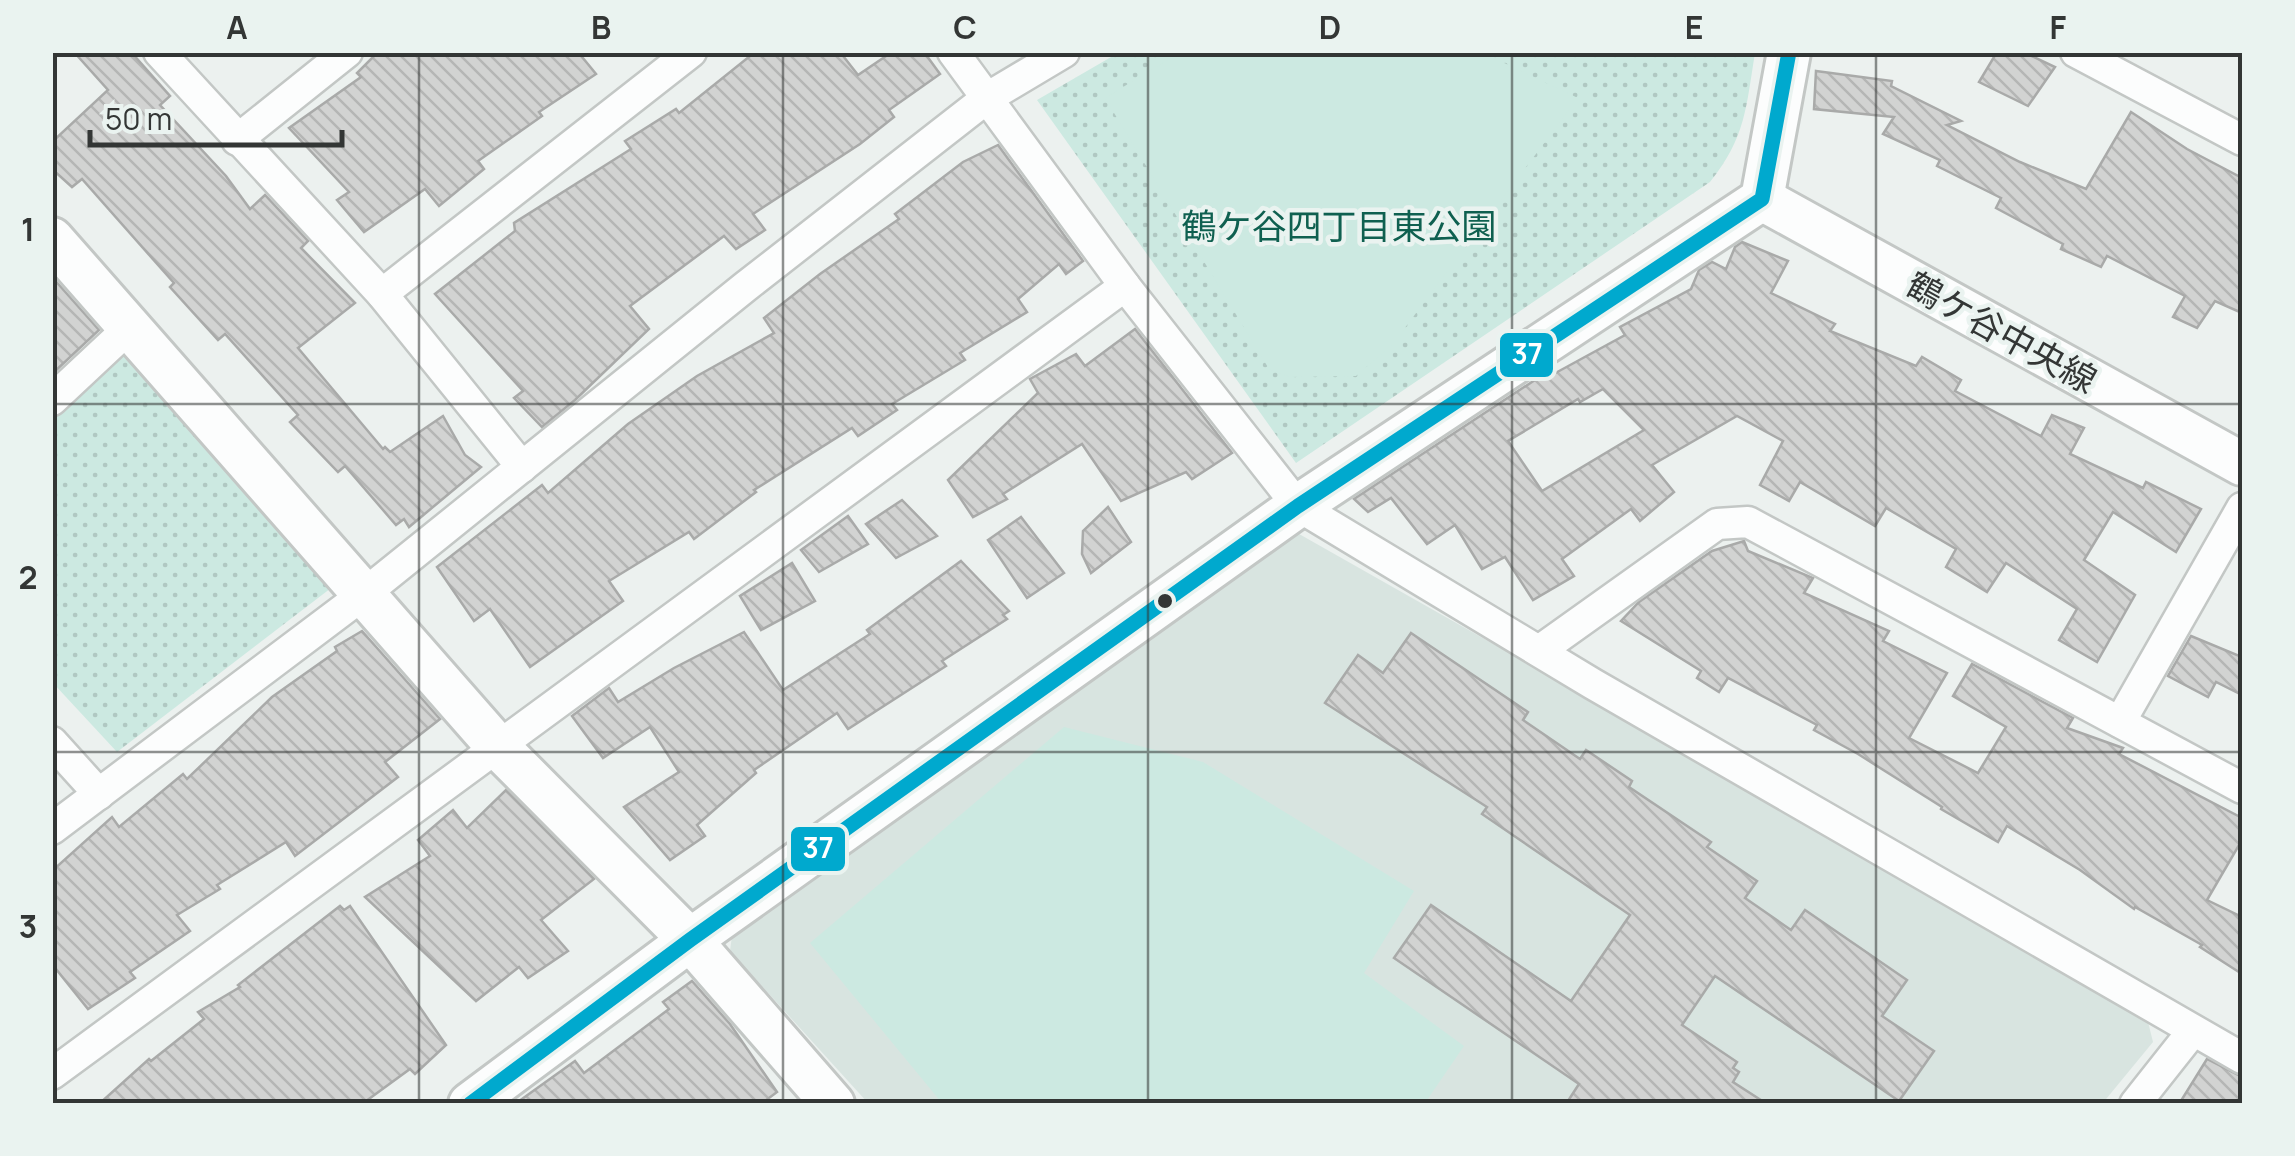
<svg xmlns="http://www.w3.org/2000/svg" width="2295" height="1156" font-family="Manrope,'Noto Sans JP',sans-serif">
<defs>
<pattern id="green-dots" width="8" height="8" patternUnits="userSpaceOnUse" patternTransform="scale(2.5)"><rect width="8" height="8" fill="#cce9e1"/><path d="M2 2h.1M6 6h.1" fill="none" stroke="#b0c8c2" stroke-width="1.8" stroke-linecap="round"/></pattern>
<pattern id="building-back-hatch" width="6" height="6" patternUnits="userSpaceOnUse" patternTransform="scale(2.5)"><rect width="6" height="6" fill="#d2d3d2"/><path d="M-1 5l2 2M0 0l6 6M5-1l2 2" fill="none" stroke="#b5b6b5"/></pattern>
</defs>
<rect width="100%" height="100%" fill="#ecf1ef"/>
<!-- built -->
<polygon fill="#d8e4e0" points="1285,526 2146,1014 2153,1042 2102,1104 868,1103 730,951 734,920"/>
<!-- green -->
<g fill="url(#green-dots)">
<path d="M1118 53H1755C1746 107 1746 137 1710 182L1296 463 1037 100Z"/>
<polygon points="132,346 335,585 117,752 53,683 52,417"/>
</g>
<!-- pitch -->
<g fill="#cce9e1">
<polygon points="1179,53 1483,53 1578,98 1392,345 1356,376 1290,377 1269,369 1105,98"/>
<polygon points="1064,727 1203,762 1414,891 1364,973 1464,1046 1425,1103 942,1103 810,943"/>
</g>
<!-- building -->
<g fill="url(#building-back-hatch)" stroke="#a9aaa9" stroke-width="2.5" fill-rule="evenodd">
<polygon points="74,52 131,52 170,96 160,105 226,176 250,209 265,195 308,241 301,248 355,303 298,348 383,449 385,447 390,452 443,416 465,455 481,467 409,527 404,519 396,525 345,466 338,472 290,422 298,415 225,334 218,340 170,287 174,283 82,179 72,187 52,169 52,142 108,90"/>
<polygon points="378,52 578,52 596,74 539,112 542,116 478,161 484,169 439,206 425,189 364,232 337,200 349,192 289,128 361,77 357,73"/>
<polygon points="755,52 840,52 858,75 892,52 924,52 940,74 889,110 894,117 860,144 753,214 765,230 736,249 724,236 630,306 649,329 575,400 542,427 514,398 523,391 435,294 515,231 514,223 631,149 625,141 676,109 679,113"/>
<polygon points="1997,52 2023,52 2055,67 2028,106 1979,82"/>
<polygon points="1816,71 1892,81 1891,86 1961,121 1947,125 2020,162 2086,189 2131,112 2187,149 2242,178 2242,313 2215,301 2197,328 2173,317 2185,296 2107,256 2101,267 2061,249 2063,244 1996,208 2001,198 1937,166 1940,160 1883,134 1894,117 1814,109"/>
<polygon points="998,145 1083,261 1066,274 1059,264 1018,299 1027,312 960,353 965,360 892,404 897,410 858,436 852,428 754,490 756,492 694,539 689,532 609,581 623,601 530,667 490,609 474,621 437,567 542,485 548,493 628,424 697,376 774,333 764,318 820,274 899,219 895,214 963,162"/>
<path d="M1742 242 1788 261 1771 293 1835 324 1830 331 1916 366 1922 357 1961 380 1955 391 2041 436 2052 415 2084 428 2070 454 2143 488 2146 482 2201 509 2176 552 2113 512 2084 560 2135 595 2097 662 2059 640 2077 609 2006 563 1987 592 1946 567 1956 549 1886 508 1875 526 1800 482 1789 501 1760 485 1783 441 1737 416 1652 465 1674 492 1640 521 1631 509 1562 559 1574 576 1533 600 1505 557 1482 569 1455 525 1427 544 1391 498 1368 512 1354 499 1547 372 1550 376 1625 335 1620 327 1691 289 1699 270 1712 262 1726 269 1735 247ZM1603 389 1644 430 1542 491 1508 441 1578 399 1580 402Z"/>
<polygon points="52,277 99,330 52,374"/>
<polygon points="1135,329 1232,453 1192,479 1186,472 1121,501 1082,444 1003,494 1007,499 973,517 948,480 1038,393 1030,379 1076,354 1085,366"/>
<polygon points="902,500 937,536 896,558 866,524"/>
<polygon points="1108,507 1131,542 1091,573 1082,554 1083,531"/>
<polygon points="848,516 868,544 819,572 801,550"/>
<polygon points="1021,517 1064,573 1027,598 988,540"/>
<polygon points="1744,541 1748,551 1813,578 1804,593 1889,631 1883,641 1947,673 1909,738 1978,773 2006,727 1953,696 1972,664 2073,718 2067,728 2123,748 2119,754 2242,818 2242,840 2207,900 2242,917 2242,974 2200,947 2202,945 2135,907 2134,909 2080,870 2007,826 1998,842 1941,809 1942,807 1858,754 1814,730 1817,725 1728,678 1719,692 1697,678 1701,671 1621,621 1639,602 1712,551"/>
<polygon points="961,561 1009,611 1003,615 1007,619 942,661 946,666 848,729 837,713 754,770 756,773 697,825 705,836 670,860 624,807 679,772 650,727 603,758 572,716 609,688 618,702 674,668 744,632 783,690 870,634 867,630"/>
<polygon points="792,563 815,601 761,630 740,596"/>
<polygon points="362,631 440,719 385,762 398,777 295,856 286,842 217,885 220,889 177,915 190,931 130,972 135,978 88,1009 52,964 52,871 112,817 119,827 183,774 187,779 272,697 337,651 335,647"/>
<polygon points="1411,633 1528,712 1523,720 1580,759 1586,750 1632,781 1629,787 1711,842 1707,847 1757,881 1745,898 1791,930 1805,910 1907,980 1882,1016 1934,1051 1899,1101 1715,976 1682,1025 1737,1062 1733,1068 1739,1072 1733,1082 1767,1104 1566,1104 1579,1084 1394,958 1431,905 1571,1001 1630,915 1482,814 1487,807 1325,703 1358,655 1383,673"/>
<polygon points="2191,636 2242,657 2242,695 2216,682 2208,697 2168,676"/>
<polygon points="506,790 594,879 541,920 568,951 528,978 519,967 476,1001 365,897 430,856 418,840 453,810 467,828"/>
<polygon points="340,906 344,910 350,906 446,1045 415,1074 410,1069 362,1104 99,1104 149,1059 151,1061 204,1019 198,1012 240,987 238,985"/>
<polygon points="692,981 730,1024 777,1092 761,1104 515,1104 575,1061 584,1073 669,1009 663,1002"/>
<polygon points="2207,1059 2242,1077 2242,1104 2179,1104"/>
</g>
<g fill="none" stroke-linecap="round" stroke-linejoin="round">
<!-- street casing -->
<g stroke="#c3c7c5" stroke-width="35">
<g id="street">
<polyline points="159,52 382,294 522,467"/>
<polyline points="953,52 1125,286 1298,506 1593,684 2242,1058"/>
<polyline points="2076,52 2242,140"/>
<polyline points="237,140 347,52"/>
<polyline points="382,294 691,52"/>
<polyline points="52,400 130,327"/>
<polyline points="1539,651 1717,524 1748,522 2242,788"/>
<polyline points="2120,722 2242,508"/>
<polyline points="52,742 99,794"/>
<polyline points="52,829 364,594 745,287 987,98 1064,52"/>
<polyline points="52,1074 1125,286"/>
<polyline points="2135,1104 2192,1032"/>
</g>
</g>
<!-- secondary casing -->
<g stroke="#c3c7c5" stroke-width="48">
<g id="secondary">
<polyline points="1762,199 2242,464"/>
<polyline points="52,239 497,746 690,940 833,1104"/>
<polyline points="470,1104 690,940 1298,506 1762,199 1789,52"/>
</g>
</g>
<!-- street -->
<use href="#street" stroke="#fcfdfd" stroke-width="30"/>
<!-- secondary -->
<use href="#secondary" stroke="#fcfdfd" stroke-width="42"/>
<!-- bus-1 casing -->
<g stroke="#eaf3f0" stroke-width="22">
<polyline id="bus-1" points="470,1104 690,940 1298,506 1762,199 1789,52"/>
</g>
<!-- bus-1 -->
<use href="#bus-1" stroke="#00a9ce" stroke-width="15"/>
</g>
<!-- grid -->
<path fill="none" stroke="#333635" stroke-width="2.5" stroke-opacity="0.55" d="M419 52V1104M783 52V1104M1148 52V1104M1512 52V1104M1876 52V1104M52 404H2242M52 752H2242"/>
<!-- markers -->
<circle fill="#333635" stroke="#eaf3f0" stroke-width="4" cx="1165" cy="601" r="9"/>
<g text-anchor="middle" dominant-baseline="central" stroke-width="9" stroke-linejoin="round" paint-order="stroke">
<!-- park labels -->
<g font-size="35" fill="#0f6050" stroke="#eaf3f0">
<text x="1339" y="226">鶴ケ谷四丁目東公園</text>
</g>
<!-- street labels -->
<g font-size="35" fill="#333635" stroke="#eaf3f0">
<text transform="translate(2002 332) rotate(29)">鶴ケ谷中央線</text>
</g>
</g>
<g stroke="#eaf3f0" stroke-width="4">
<rect x="1498" y="331" width="57" height="48" rx="10" fill="#00a9ce"/>
<rect x="789" y="825" width="58" height="48" rx="10" fill="#00a9ce"/>
</g>
<g font-size="28" text-anchor="middle" font-weight="bold" fill="#fff">
<text x="1527" y="364">37</text>
<text x="818" y="858">37</text>
</g>
<!-- border -->
<rect width="2295" height="1156" fill="none" stroke="#eaf3f0" stroke-width="110"/>
<!-- scale -->
<path d="M90 130v15h252v-15" fill="none" stroke="#333635" stroke-width="5"/>
<text x="105" y="130" font-size="30" fill="#333635" stroke="#eaf3f0" stroke-width="8" paint-order="stroke">50 m</text>
<rect x="55" y="55" width="2185" height="1046" fill="none" stroke="#333635" stroke-width="4"/>
<g font-size="32" text-anchor="middle" font-weight="bold" fill="#333635">
<text x="237" y="39">A</text>
<text x="601" y="39">B</text>
<text x="965" y="39">C</text>
<text x="1330" y="39">D</text>
<text x="1694" y="39">E</text>
<text x="2058" y="39">F</text>
<text x="28" y="241">1</text>
<text x="28" y="589">2</text>
<text x="28" y="938">3</text>
</g>
</svg>
